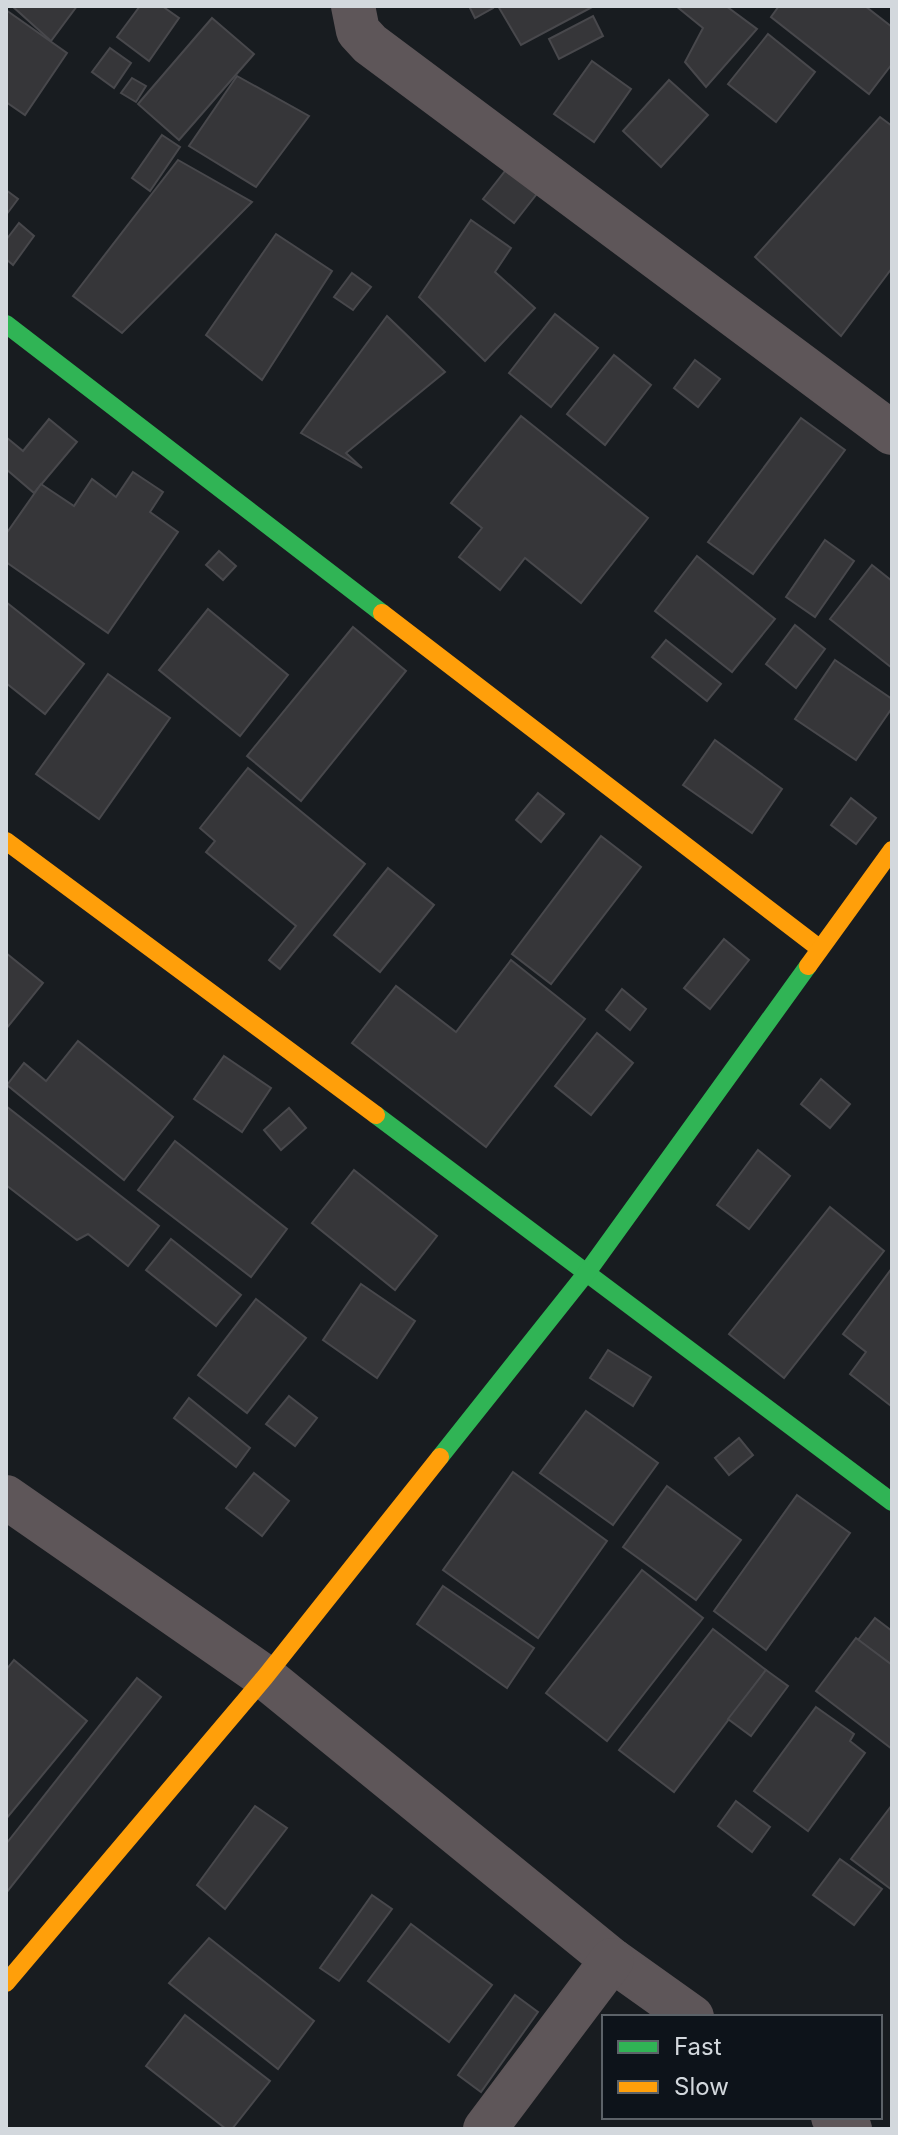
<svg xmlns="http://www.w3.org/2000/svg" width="898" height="2135" font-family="Inter,sans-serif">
<rect width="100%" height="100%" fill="#181c20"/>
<!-- building -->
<g fill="#363639" stroke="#48484c" stroke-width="2">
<polygon points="12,6 77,6 51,41"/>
<polygon points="140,6 162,6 179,18 149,61 117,37"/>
<polygon points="469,6 492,6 493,8 475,18"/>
<polygon points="498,6 594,6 521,45"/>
<polygon points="676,6 726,6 757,29 706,87 685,62 703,28"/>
<polygon points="779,6 865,6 892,27 892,64 869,94 771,17"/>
<polygon points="6,10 67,53 25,115 6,102"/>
<polygon points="593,16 603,36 559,59 549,39"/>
<polygon points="212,18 254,54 179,140 138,104"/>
<polygon points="768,34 815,72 776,122 728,84"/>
<polygon points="110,48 131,63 114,88 92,72"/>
<polygon points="592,61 631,89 594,142 554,114"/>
<polygon points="237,76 309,116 256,187 189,146"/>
<polygon points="132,78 146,86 136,102 121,93"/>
<polygon points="669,80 708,115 661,167 623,131"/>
<polygon points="880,117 892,126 892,268 841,336 755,257"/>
<polygon points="162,135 180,147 150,191 132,178"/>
<polygon points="178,160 252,202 122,333 73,296"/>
<polygon points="512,162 543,186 514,223 483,199"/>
<polygon points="6,190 18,199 6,215"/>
<polygon points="471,220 511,248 495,272 535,308 485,361 419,297"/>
<polygon points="19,223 34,236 13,265 6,259 6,240"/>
<polygon points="276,234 332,271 262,380 206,335"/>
<polygon points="352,273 371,287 353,310 334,297"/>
<polygon points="555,314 598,348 551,407 509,373"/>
<polygon points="387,316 445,372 346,453 362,468 301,433"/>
<polygon points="614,355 651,385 605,445 567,414"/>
<polygon points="695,360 720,379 698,407 674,388"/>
<polygon points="521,416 648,518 581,603 525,558 500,590 459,557 482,528 451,503"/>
<polygon points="801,418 845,450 753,574 708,542"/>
<polygon points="49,419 77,442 34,493 6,469 6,437 23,451"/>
<polygon points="133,472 163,492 150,512 178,532 108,633 6,562 6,534 41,484 74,506 92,479 116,497"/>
<polygon points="825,540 854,561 815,617 786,597"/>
<polygon points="219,551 236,566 223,580 206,565"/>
<polygon points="697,556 775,619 732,672 655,611"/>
<polygon points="872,565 892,581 892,668 830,619"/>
<polygon points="6,602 84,664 45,714 6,683"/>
<polygon points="208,609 288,675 240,736 159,670"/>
<polygon points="795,625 825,649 796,688 766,664"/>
<polygon points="353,627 406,671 301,801 247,756"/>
<polygon points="666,640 721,684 707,701 652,657"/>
<polygon points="835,660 892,699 892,708 856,760 795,719"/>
<polygon points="108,674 170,718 99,819 36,774"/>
<polygon points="715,740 782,789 752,833 683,785"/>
<polygon points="248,768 365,864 280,969 269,960 296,926 206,852 215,841 200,828"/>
<polygon points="538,793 564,814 541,842 516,820"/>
<polygon points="851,798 876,818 856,844 831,825"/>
<polygon points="601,836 641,867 551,984 512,954"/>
<polygon points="388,868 434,905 380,972 334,935"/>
<polygon points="724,939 749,960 710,1009 684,988"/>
<polygon points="6,953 43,983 6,1029"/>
<polygon points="511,960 585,1019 486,1147 352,1043 396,986 456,1032"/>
<polygon points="622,989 646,1009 630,1030 606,1010"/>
<polygon points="597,1033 633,1063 591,1115 555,1086"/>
<polygon points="78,1041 173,1117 124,1180 7,1085 24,1063 46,1081"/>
<polygon points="224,1056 271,1088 242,1132 194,1099"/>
<polygon points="821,1079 850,1104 830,1128 801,1104"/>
<polygon points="6,1106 159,1226 128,1266 88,1234 77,1240 6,1185"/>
<polygon points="289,1108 306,1128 281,1150 264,1130"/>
<polygon points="175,1141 287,1229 251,1277 138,1190"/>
<polygon points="758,1150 790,1176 749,1229 717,1205"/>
<polygon points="354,1170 437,1236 395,1290 312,1223"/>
<polygon points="830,1207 884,1251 784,1378 729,1334"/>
<polygon points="171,1239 241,1295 216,1326 146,1270"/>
<polygon points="892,1268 892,1405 891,1406 850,1374 866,1352 843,1334"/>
<polygon points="361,1284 415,1321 377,1378 323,1340"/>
<polygon points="256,1299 306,1338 247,1413 198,1375"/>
<polygon points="608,1350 651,1377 633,1406 590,1378"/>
<polygon points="289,1396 317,1418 295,1446 266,1424"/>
<polygon points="189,1398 250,1448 236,1467 174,1418"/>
<polygon points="586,1411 658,1463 613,1525 540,1473"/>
<polygon points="739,1438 753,1455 729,1475 715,1458"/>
<polygon points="513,1472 607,1541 538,1638 443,1570"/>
<polygon points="254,1473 289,1501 262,1536 226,1508"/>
<polygon points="667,1486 741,1540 696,1600 623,1547"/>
<polygon points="797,1495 850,1533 766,1650 714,1611"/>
<polygon points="642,1570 703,1618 607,1741 546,1693"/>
<polygon points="443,1586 534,1648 507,1688 417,1624"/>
<polygon points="875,1618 892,1631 892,1665 858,1640"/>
<polygon points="713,1629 766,1670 674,1792 619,1750"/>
<polygon points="856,1638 892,1665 892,1749 816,1691"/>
<polygon points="14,1660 87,1721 6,1819 6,1670"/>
<polygon points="766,1670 788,1686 751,1736 728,1719"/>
<polygon points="137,1678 161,1697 6,1893 6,1844"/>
<polygon points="816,1707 854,1734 850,1741 865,1753 808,1831 754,1791"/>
<polygon points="736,1801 770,1827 752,1852 718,1826"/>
<polygon points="892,1805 892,1890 851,1859"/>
<polygon points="255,1806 287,1828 225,1909 197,1885"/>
<polygon points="840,1859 882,1889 854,1925 813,1895"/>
<polygon points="372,1895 392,1909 339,1981 320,1968"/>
<polygon points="411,1924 492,1985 449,2042 368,1981"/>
<polygon points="209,1938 314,2021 278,2069 169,1983"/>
<polygon points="515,1995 538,2012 481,2092 458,2075"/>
<polygon points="185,2015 270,2081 232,2129 226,2129 146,2066"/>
</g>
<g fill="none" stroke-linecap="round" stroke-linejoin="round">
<!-- street -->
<g stroke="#5e5659" stroke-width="44">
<polyline points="353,6 358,31 370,44 892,433"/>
<polyline points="6,1497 265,1677 612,1960 692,2017"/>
<polyline points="833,2117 850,2129"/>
<polyline points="485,2129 612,1960"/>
</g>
<!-- fast -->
<g stroke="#30b455" stroke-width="18">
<polyline points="6,324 382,613"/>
<polyline points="376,1115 892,1502"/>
<polyline points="440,1457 588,1271 808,966"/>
</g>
<!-- slow -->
<g stroke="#ff9f0a" stroke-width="18">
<polyline points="382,613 819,948"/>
<polyline points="6,841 376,1115"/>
<polyline points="808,966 892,850"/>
<polyline points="6,1983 265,1677 440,1457"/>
</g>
</g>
<!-- border -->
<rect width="898" height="2135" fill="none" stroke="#d3d8dd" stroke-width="16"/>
<!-- legend -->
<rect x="602" y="2015" width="280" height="104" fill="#0d131a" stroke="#5c6268" stroke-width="2"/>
<rect x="618" y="2041" width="40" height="12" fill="#30b455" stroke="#5c6268" stroke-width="2"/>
<text x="674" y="2055" font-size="24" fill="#d3d8dd">Fast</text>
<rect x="618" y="2081" width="40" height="12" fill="#ff9f0a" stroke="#5c6268" stroke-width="2"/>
<text x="674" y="2095" font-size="24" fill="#d3d8dd">Slow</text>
</svg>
